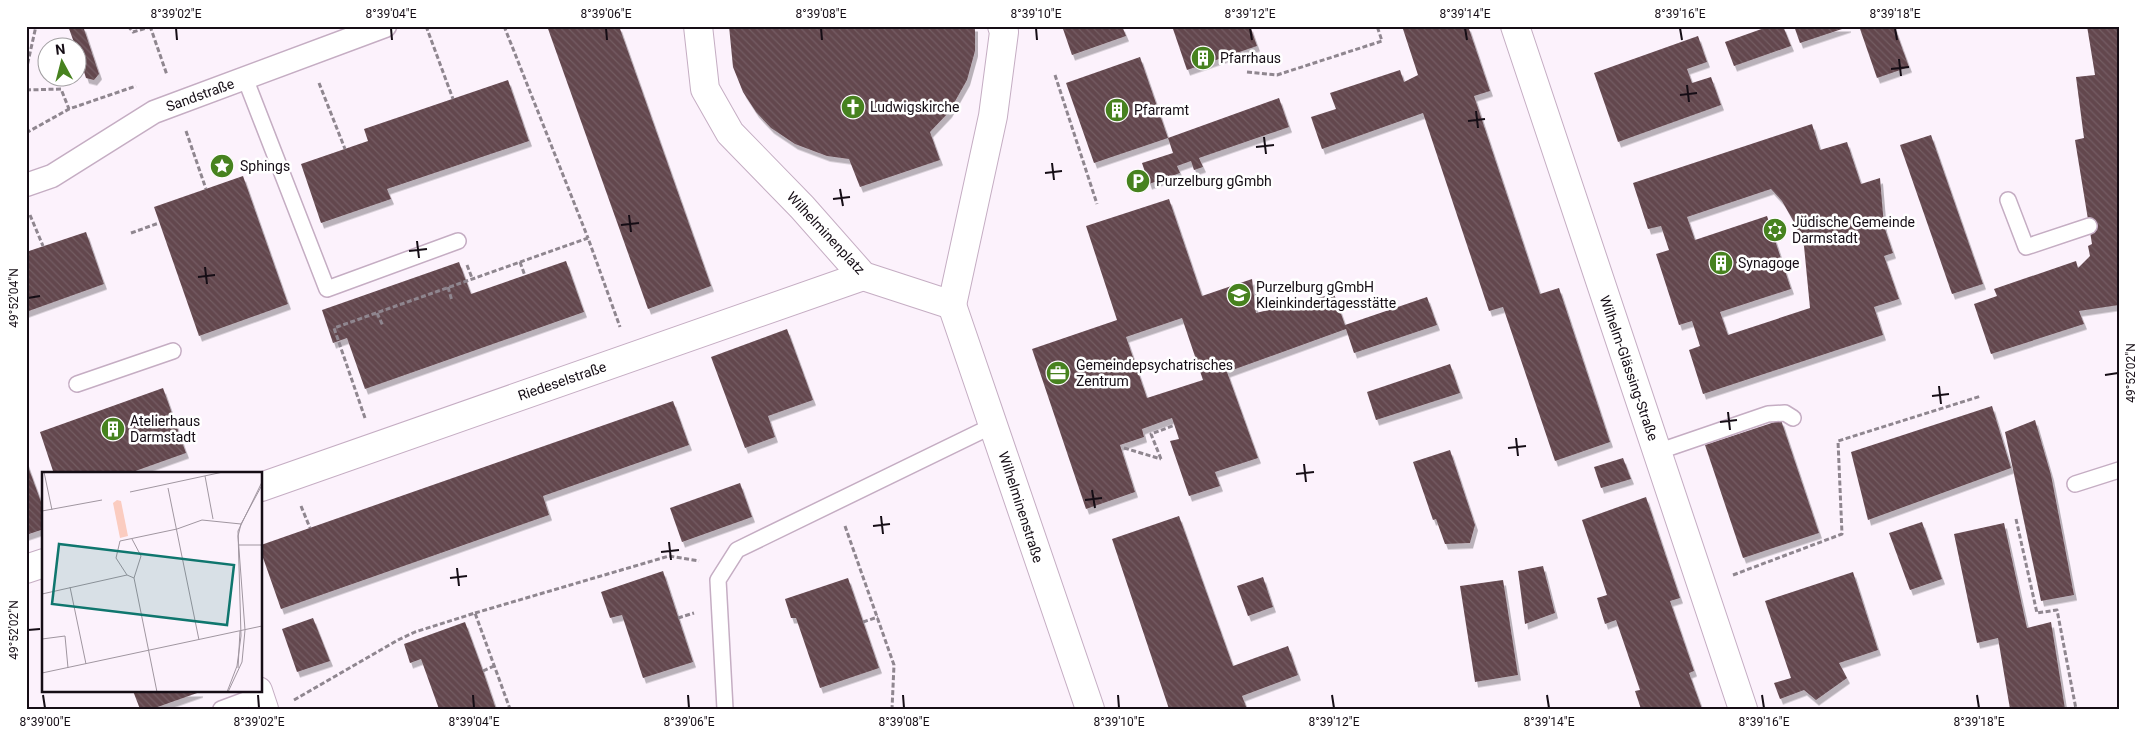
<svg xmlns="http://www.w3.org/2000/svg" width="2145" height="735" font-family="Roboto,sans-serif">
<defs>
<pattern id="building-back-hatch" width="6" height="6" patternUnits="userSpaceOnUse" patternTransform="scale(1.25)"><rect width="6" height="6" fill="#63474e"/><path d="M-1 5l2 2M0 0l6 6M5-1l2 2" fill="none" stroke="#745d63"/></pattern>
<filter id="shadow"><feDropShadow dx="3" dy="5.5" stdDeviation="0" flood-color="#0004"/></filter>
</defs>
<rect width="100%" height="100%" fill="#fcf2fc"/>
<!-- building -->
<g fill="url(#building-back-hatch)" fill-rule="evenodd" filter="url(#shadow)">
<polygon points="68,26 83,26 99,74 94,80 86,78 78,53 78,48 76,48"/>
<polygon points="547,26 619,26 711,286 648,309"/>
<polygon points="729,26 975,26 975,51 967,80 949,112 930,132 940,160 860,187 849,159 827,156 795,144 771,128 756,112 743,92 733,67"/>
<polygon points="1062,26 1122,26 1126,36 1072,55"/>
<polygon points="1172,26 1250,26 1257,46 1187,70"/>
<polygon points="1402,26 1468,26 1490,91 1474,96 1540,294 1559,288 1610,442 1555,461 1503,307 1489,311 1423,113 1322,149 1311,117 1336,109 1330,93 1400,70 1404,82 1418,75"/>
<polygon points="1770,26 1783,26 1791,46 1734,66 1725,42"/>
<polygon points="1794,26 1848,26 1848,27 1800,43"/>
<polygon points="1859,26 1894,26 1909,67 1877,78"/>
<polygon points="2087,26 2119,26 2119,305 2079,311 2084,324 1991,354 1974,304 1997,296 1994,289 2076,261 2078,268 2090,256 2088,246 2092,244 2075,140 2084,138 2076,77 2095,75"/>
<polygon points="1698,36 1707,62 1687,69 1692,83 1711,77 1721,105 1618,142 1594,73"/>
<polygon points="1140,57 1168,138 1279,98 1289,127 1199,158 1203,167 1194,170 1191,161 1177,166 1180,173 1149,184 1142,163 1173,153 1168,138 1094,163 1066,83"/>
<polygon points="508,80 529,141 387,189 391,199 321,223 301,164 368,141 364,129"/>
<path d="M1812 124 1820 150 1847 142 1861 184 1880 178 1884 226 1893 253 1884 256 1899 299 1874 307 1883 335 1703 394 1689 350 1700 346 1692 321 1679 325 1656 254 1669 250 1661 226 1648 229 1633 183ZM1771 189 1782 201 1794 222 1804 246 1810 308 1728 335 1720 312 1791 289 1767 216 1695 240 1687 217Z"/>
<polygon points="1931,135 1983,284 1952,294 1900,145"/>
<polygon points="243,176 288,304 199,336 154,207"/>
<path d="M1169 199 1202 296 1252 279 1256 313 1334 294 1345 325 1427 297 1437 325 1354 353 1346 329 1227 372 1258 458 1215 472 1220 486 1189 496 1170 441 1179 439 1172 418 1142 429 1144 437 1120 445 1135 492 1086 509 1032 349 1117 320 1086 226ZM1182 318 1203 380 1147 398 1126 337Z"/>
<polygon points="86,232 104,284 26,312 26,252"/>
<polygon points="566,261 584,312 365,389 347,338 333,343 322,310 459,262 471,294"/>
<polygon points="787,329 813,400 768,416 775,437 745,448 711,357"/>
<polygon points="1450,364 1460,393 1376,420 1367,392"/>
<polygon points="163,388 186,453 127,474 54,474 40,432"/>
<polygon points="673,401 689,445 543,496 549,515 281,609 261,552 261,545"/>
<polygon points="1992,406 2011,468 1868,520 1851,452"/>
<polygon points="1781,420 1819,533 1743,558 1705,445"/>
<polygon points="2035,420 2051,475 2074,595 2041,601 2005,432"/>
<polygon points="1450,450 1475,525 1470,543 1445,544 1436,519 1433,520 1413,462"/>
<polygon points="1623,458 1631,479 1601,488 1594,467"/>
<polygon points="26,461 44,510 44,529 26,535"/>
<polygon points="740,483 752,517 682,542 670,508"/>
<polygon points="1646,497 1680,598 1670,601 1694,671 1689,673 1702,709 1641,709 1635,691 1640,690 1616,620 1605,624 1597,598 1607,595 1582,520"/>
<polygon points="1179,516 1233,666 1288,646 1298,675 1242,696 1247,709 1169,709 1112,539"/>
<polygon points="1922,522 1942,579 1910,590 1889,533"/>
<polygon points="2004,523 2027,628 2051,622 2065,709 2010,709 1998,638 1977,643 1954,534"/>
<polygon points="1543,566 1555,613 1525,624 1518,571"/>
<polygon points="663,571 693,662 643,678 622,615 610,618 601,592"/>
<polygon points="1853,572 1878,650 1839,663 1847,678 1816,700 1804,690 1780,699 1774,683 1791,678 1765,601"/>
<polygon points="1263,577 1273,607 1248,616 1237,586"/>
<polygon points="848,578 879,668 820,688 796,618 791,618 785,599"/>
<polygon points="1503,580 1518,675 1475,682 1460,586"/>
<polygon points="313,618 330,661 297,672 282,629"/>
<polygon points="465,622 483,671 496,709 439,709 421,659 410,663 404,644"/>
<polygon points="133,691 200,691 200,692 152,709 140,709"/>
</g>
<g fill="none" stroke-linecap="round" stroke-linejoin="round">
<!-- service casing -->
<g stroke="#c5adc3" stroke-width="18">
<g id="service">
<polyline points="245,78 327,289 458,241"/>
<polyline points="2008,200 2026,247 2089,226"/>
<polyline points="77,384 173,351"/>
<polyline points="1657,452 1768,414 1785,413 1793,418"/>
<polyline points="2075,484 2119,470"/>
<polyline points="221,709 259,695"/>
<polyline points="725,709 718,580 737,550 994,425"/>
</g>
</g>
<!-- pedestrian casing -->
<g stroke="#c5adc3" stroke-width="25">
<polyline id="pedestrian" points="26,185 52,176 154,112 385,26"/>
</g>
<!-- minor casing -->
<g stroke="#c5adc3" stroke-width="30">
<g id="minor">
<polyline points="698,26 705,89 730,133 802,207 863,276 952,305"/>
<polyline points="1515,26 1743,709"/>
<polyline points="952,305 1090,709"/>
<polyline points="952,305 993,116 1004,32 1002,26"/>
<polyline points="261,487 863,276"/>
<polyline points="26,569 44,563"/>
<polyline points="258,691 264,709"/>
</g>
</g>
<!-- path -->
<g stroke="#8f868f" stroke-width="3" stroke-dasharray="5 2.5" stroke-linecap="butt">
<polyline points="128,26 133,32 150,27"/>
<polyline points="150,26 167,75"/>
<polyline points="426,26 453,99"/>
<polyline points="504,26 588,238"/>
<polyline points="26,71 36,26"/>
<polyline points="1247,72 1277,75 1382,41 1377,26"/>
<polyline points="1055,75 1097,204"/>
<polyline points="319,83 345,149"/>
<polyline points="26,90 61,89 69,109"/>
<polyline points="186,131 206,189"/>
<polyline points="26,133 69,109 136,86"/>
<polyline points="26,139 28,138"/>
<polyline points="30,215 43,246"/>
<polyline points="131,233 159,223"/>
<polyline points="520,262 525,276"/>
<polyline points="467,265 472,278"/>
<polyline points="448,287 452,301"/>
<polyline points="377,313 383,326"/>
<polyline points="365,418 334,328 588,238 620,327"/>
<polyline points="1124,448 1161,459"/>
<polyline points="1161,459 1151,434 1175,425"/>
<polyline points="301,506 310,528"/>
<polyline points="2016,519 2037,613 2057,610 2076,709"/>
<polyline points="845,526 894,665 892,709"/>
<polyline points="1733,575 1842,534 1838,441 1981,396"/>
<polyline points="475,613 669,556 699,561"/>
<polyline points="678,618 694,613"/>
<polyline points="863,622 878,617"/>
<polyline points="483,671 494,666"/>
<polyline points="294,700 398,640 415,632 475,613 510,709"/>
</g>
<!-- service -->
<use href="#service" stroke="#fff" stroke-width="15"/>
<!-- pedestrian -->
<use href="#pedestrian" stroke="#fff" stroke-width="22"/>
<!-- minor -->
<use href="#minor" stroke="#fff" stroke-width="28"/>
</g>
<!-- ticks -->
<path fill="none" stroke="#150d15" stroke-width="2" d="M176 28 177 40M391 28 392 40M606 28 607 40M821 28 822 40M1036 28 1037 40M1250 28 1252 40M1465 28 1467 40M1680 28 1682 40M1895 28 1897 40M1899 59 1901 76M1891 69 1909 67M1687 85 1689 102M1680 95 1697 93M1476 111 1478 128M1468 121 1485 119M1264 137 1266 154M1256 147 1274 145M1052 163 1054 180M1045 173 1062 171M840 189 843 206M833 199 850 197M629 215 631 232M621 225 639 223M417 241 419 258M409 251 427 249M205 267 207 284M198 277 215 275M28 298 40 296M2105 375 2118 373M1939 386 1941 404M1932 396 1949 394M1728 412 1730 430M1720 422 1737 420M1516 438 1518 456M1508 448 1526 446M1304 464 1306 482M1296 474 1314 472M1092 490 1095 508M1085 500 1102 498M881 516 883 534M873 526 890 524M669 542 671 560M661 552 679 550M457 568 459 586M450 578 467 576M28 630 40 629M43 695 45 708M258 695 259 708M473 695 474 708M688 695 689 708M903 695 904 708M1118 695 1119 708M1332 695 1334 708M1547 695 1549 708M1762 695 1764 708M1977 695 1979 708"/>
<!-- icons -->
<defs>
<g id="building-disc" transform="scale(1.25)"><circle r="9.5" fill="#47821f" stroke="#fff"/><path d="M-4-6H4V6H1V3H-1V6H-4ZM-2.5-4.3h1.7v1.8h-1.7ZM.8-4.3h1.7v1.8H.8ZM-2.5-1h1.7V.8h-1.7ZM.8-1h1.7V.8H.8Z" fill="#fff"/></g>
<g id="church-disc" transform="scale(1.25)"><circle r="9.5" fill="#47821f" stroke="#fff"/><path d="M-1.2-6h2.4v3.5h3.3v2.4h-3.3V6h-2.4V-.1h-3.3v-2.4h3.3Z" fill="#fff"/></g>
<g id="sight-disc" transform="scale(1.25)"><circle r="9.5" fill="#47821f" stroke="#fff"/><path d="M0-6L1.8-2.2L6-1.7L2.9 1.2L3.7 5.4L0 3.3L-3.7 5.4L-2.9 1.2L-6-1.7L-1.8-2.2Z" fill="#fff"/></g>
<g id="parking-disc" transform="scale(1.25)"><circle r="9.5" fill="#47821f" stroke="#fff"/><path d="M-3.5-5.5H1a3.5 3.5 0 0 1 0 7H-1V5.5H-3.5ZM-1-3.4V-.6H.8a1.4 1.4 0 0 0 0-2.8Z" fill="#fff"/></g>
<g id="synagogue-disc" transform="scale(1.25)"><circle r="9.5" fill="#47821f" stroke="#fff"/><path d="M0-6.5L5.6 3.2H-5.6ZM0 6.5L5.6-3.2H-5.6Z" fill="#fff"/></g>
<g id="school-disc" transform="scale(1.25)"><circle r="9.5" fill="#47821f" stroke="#fff"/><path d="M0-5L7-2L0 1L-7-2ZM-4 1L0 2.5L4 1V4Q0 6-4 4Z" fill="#fff"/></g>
<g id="office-disc" transform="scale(1.25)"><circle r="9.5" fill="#47821f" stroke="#fff"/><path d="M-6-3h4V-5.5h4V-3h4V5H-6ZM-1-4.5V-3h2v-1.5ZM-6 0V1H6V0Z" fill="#fff"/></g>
</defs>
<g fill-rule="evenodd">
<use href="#building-disc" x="1203" y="58"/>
<use href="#church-disc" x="853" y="107"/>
<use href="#building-disc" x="1117" y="110"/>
<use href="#sight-disc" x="222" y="166"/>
<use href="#parking-disc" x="1138" y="181"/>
<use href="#synagogue-disc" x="1775" y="230"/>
<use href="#building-disc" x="1721" y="263"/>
<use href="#school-disc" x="1239" y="295"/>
<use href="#office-disc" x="1058" y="373"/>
<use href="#building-disc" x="113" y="429"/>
</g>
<g text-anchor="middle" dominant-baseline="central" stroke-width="5" stroke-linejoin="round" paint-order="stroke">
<!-- poi labels -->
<g font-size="14" fill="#150d15" stroke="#fff" text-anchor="start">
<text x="1220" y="58">Pfarrhaus</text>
<text x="870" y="107">Ludwigskirche</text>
<text x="1134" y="110">Pfarramt</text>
<text x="240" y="166">Sphings</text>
<text x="1156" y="181">Purzelburg gGmbh</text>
<text x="1792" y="222">Jüdische Gemeinde<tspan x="1792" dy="16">Darmstadt</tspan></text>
<text x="1738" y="263">Synagoge</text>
<text x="1256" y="287">Purzelburg gGmbH<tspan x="1256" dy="16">Kleinkindertagesstätte</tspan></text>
<text x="1076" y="365">Gemeindepsychatrisches<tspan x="1076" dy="16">Zentrum</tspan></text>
<text x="130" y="421">Atelierhaus<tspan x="130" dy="16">Darmstadt</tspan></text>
</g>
<!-- street labels -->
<g font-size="14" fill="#150d15" stroke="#fff">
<text transform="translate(200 95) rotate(-20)">Sandstraße</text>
<text transform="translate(826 233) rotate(47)">Wilhelminenplatz</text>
<text transform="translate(1629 368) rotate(71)">Wilhelm-Glässing-Straße</text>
<text transform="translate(562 381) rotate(-19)">Riedeselstraße</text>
<text transform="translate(1021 507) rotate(72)">Wilhelminenstraße</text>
</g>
</g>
<!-- overview -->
<g transform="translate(42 472)">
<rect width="220" height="220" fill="#fcf2fc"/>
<path d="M75 28 79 29 86 64 78 66 71 31Z" fill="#fbccc0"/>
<path fill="none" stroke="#a096a0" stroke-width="1" d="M2 0 10 38M163 4 171 47M126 16 157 168M88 20 181 0M0 39 60 28M90 67 99 84 92 106M196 73H220M92 106 85 103 74 86 78 69 135 57 160 48 199 52M92 106 115 220M28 115 44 192M0 122 85 103M203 158 196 64 199 52 220 13M0 167 23 164 26 196M196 196 198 159M0 201 220 154M164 220H185M185 220 195 194 199 164 196 59 220 10M186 220 200 190 203 158"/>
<path fill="#0f766e" fill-opacity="0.15" stroke="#0f766e" stroke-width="2.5" d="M17 72 192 93 185 153 10 132Z"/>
<rect width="220" height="220" fill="none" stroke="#150d15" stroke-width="2.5"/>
</g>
<!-- border -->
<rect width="2145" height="735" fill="none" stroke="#ffffff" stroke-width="55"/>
<!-- north arrow -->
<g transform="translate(62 62) rotate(353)"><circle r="24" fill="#ffffff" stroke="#a19ea1"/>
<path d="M0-4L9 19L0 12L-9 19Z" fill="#47821f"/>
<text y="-8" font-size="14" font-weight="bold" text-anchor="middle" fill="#150d15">N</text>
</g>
<rect x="28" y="28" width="2090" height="680" fill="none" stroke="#150d15" stroke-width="2"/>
<g font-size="12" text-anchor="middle" fill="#150d15">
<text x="176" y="18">8°39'02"E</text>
<text x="391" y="18">8°39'04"E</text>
<text x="606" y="18">8°39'06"E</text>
<text x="821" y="18">8°39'08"E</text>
<text x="1036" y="18">8°39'10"E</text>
<text x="1250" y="18">8°39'12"E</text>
<text x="1465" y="18">8°39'14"E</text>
<text x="1680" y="18">8°39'16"E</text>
<text x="1895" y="18">8°39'18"E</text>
<text transform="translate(14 298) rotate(-90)" y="4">49°52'04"N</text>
<text transform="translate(2131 373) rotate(-90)" y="4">49°52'02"N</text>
<text transform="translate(14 630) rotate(-90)" y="4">49°52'02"N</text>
<text x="45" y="726">8°39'00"E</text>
<text x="259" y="726">8°39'02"E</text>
<text x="474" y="726">8°39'04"E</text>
<text x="689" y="726">8°39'06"E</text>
<text x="904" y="726">8°39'08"E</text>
<text x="1119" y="726">8°39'10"E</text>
<text x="1334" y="726">8°39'12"E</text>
<text x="1549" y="726">8°39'14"E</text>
<text x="1764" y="726">8°39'16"E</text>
<text x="1979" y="726">8°39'18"E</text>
</g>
</svg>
